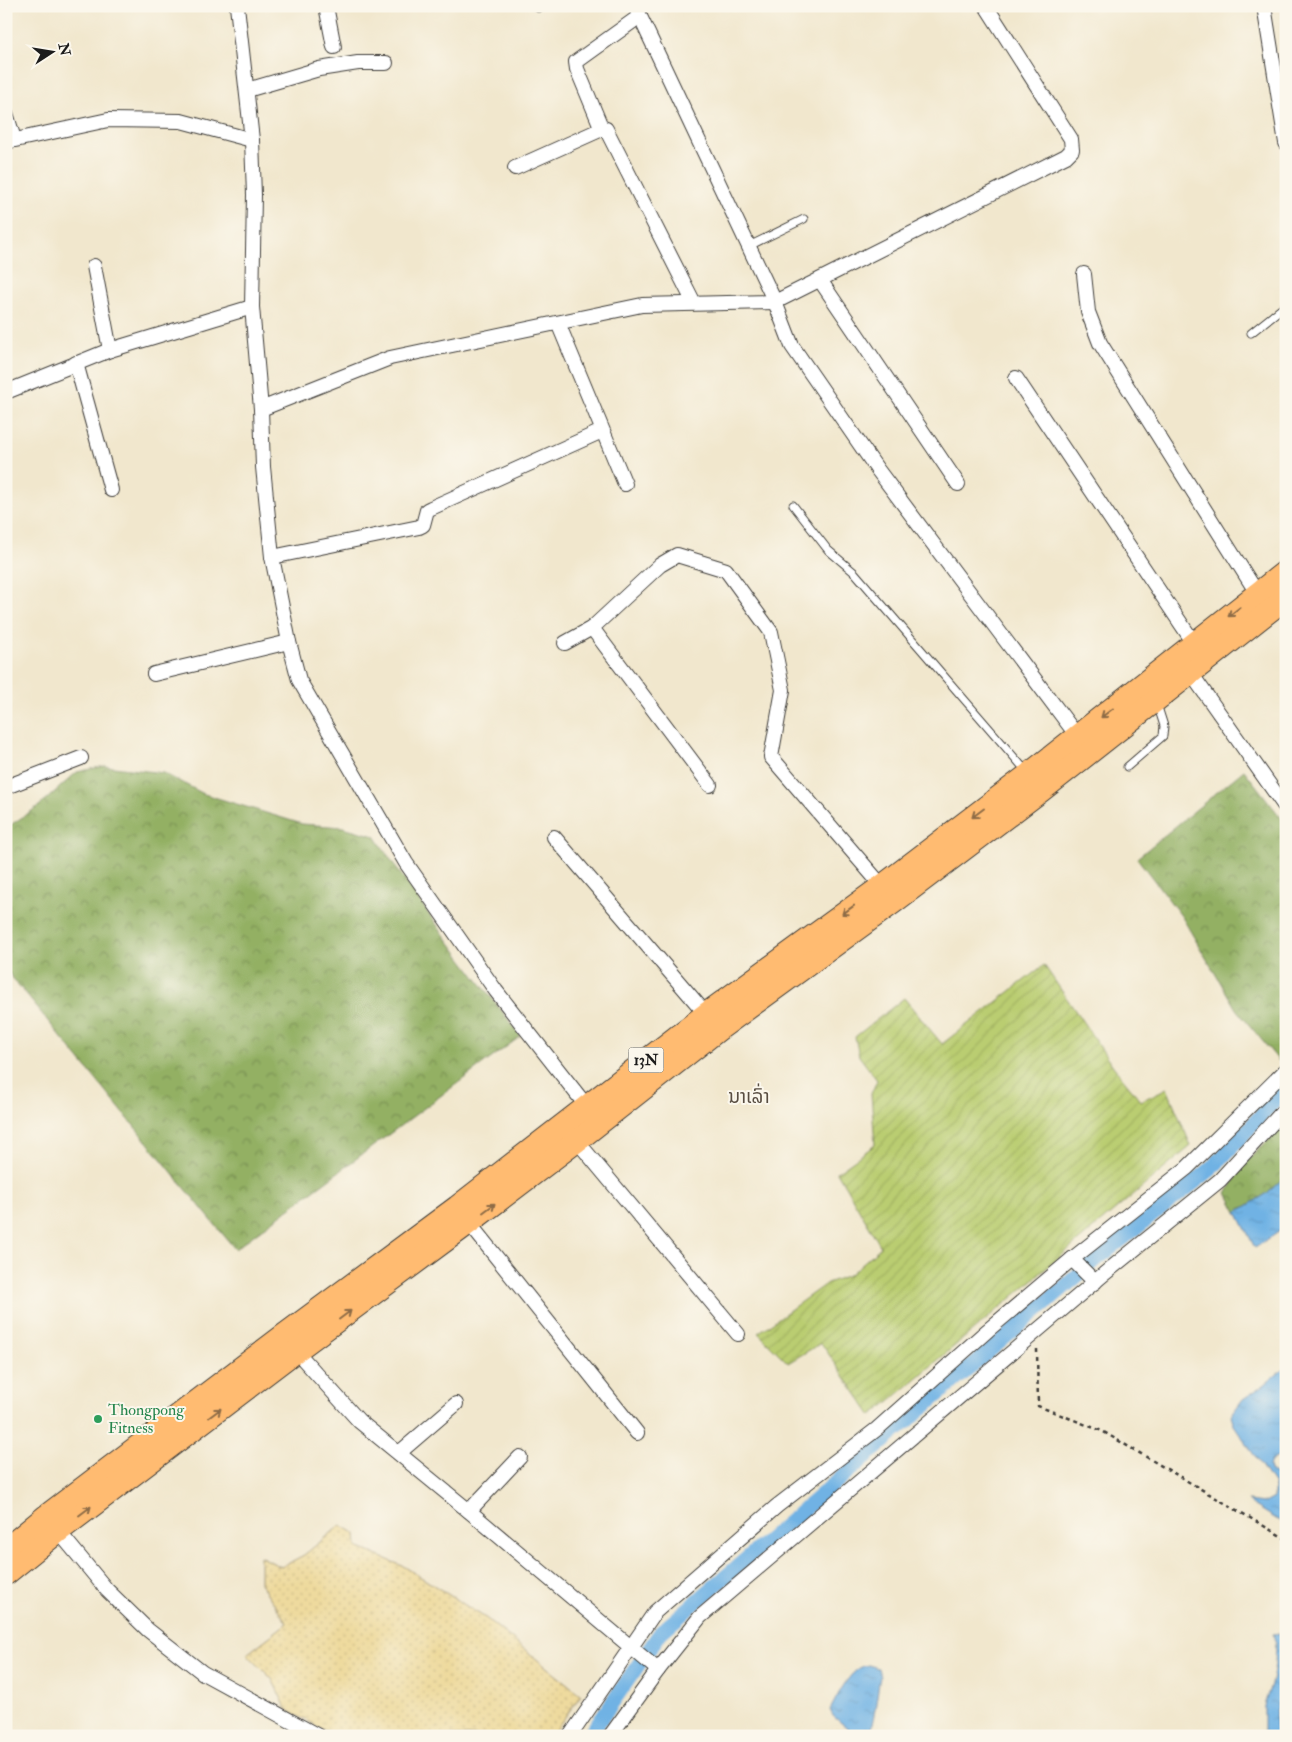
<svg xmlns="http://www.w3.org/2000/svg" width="1292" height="1742" font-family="'IM FELL Double Pica','Noto Sans Lao',serif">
<defs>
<pattern id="forest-crowns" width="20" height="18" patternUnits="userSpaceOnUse" patternTransform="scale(1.25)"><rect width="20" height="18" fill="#93b063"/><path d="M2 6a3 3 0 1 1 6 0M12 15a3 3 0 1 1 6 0" fill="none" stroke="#778e51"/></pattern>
<pattern id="sand-dots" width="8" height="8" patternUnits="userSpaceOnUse" patternTransform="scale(1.25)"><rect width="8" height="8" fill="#eeda9e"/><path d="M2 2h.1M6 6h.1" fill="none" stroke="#ccba88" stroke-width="1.8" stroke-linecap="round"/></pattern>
<pattern id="garden-furrows" width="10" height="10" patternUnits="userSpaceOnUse" patternTransform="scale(1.25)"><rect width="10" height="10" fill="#bacd71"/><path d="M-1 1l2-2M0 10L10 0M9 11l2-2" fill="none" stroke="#9faf61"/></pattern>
<pattern id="water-ripples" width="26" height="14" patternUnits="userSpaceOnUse" patternTransform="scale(1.25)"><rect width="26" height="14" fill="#6fb2e4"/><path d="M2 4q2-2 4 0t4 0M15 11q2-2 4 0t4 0" fill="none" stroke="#6098c3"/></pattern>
</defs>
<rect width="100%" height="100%" fill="#fbf7ec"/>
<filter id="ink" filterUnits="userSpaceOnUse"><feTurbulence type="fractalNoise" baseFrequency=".02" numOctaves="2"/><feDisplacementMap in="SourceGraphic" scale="10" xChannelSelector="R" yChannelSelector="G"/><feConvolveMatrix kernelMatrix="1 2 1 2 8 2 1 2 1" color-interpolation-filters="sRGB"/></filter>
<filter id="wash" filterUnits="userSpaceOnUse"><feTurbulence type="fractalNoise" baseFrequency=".0096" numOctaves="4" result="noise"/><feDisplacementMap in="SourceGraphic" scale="20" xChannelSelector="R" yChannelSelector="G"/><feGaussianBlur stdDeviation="1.12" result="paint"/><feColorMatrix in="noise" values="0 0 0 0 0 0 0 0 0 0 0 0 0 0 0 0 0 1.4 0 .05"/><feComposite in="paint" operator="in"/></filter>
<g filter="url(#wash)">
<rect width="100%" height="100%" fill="#f1e7cd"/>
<!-- forest -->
<g fill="url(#forest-crowns)" stroke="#586640">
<path d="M105 766 163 773 204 794 302 824 343 827 375 836C420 905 470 970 521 1036L235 1249 6 970V828L39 806 77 772Z"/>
<polygon points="1244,770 1286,824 1286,1066 1284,1067 1236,1009 1182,917 1137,858"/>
<polygon points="1286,1123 1286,1176 1266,1194 1237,1212 1227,1193 1245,1163"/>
</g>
<!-- sand -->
<polygon fill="url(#sand-dots)" stroke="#857b5d" points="341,1525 356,1534 357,1547 405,1567 487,1619 581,1695 551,1736 335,1736 287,1710 272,1679 247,1654 287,1623 260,1583 260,1556 281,1567 304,1555"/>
<!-- garden -->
<polygon fill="url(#garden-furrows)" stroke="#6b7446" points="1044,965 1113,1066 1141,1101 1167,1088 1191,1146 872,1416 821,1343 788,1363 758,1333 827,1283 849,1275 881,1247 837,1172 875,1145 871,1094 877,1080 859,1056 855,1037 904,998 942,1044"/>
<!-- water -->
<g fill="url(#water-ripples)" stroke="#466780">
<polygon points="1286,1176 1286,1227 1255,1248 1237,1212 1266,1194"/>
<polygon points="1286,1367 1286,1452 1271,1461 1269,1466 1270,1471 1278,1476 1286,1473 1286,1525 1247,1501 1265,1503 1274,1498 1274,1485 1234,1425 1231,1415 1243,1399 1264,1385"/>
<polygon points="1286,1632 1286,1663 1282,1689 1275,1718 1276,1736 1264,1736 1264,1706 1272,1681 1275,1664 1276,1644 1273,1634"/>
<path d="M869 1665 878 1668 880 1676 875 1710 871 1729 866 1736H857L833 1716 830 1710C838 1695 851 1666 869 1665Z"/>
</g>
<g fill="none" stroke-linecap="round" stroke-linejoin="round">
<!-- canal -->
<polyline stroke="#6fb2e4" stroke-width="15" points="589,1736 661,1632 1098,1258 1211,1169 1286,1089"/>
</g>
</g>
<g filter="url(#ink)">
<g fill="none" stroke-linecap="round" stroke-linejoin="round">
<!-- service casing -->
<g stroke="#3c3a37" stroke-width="9">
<g id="service">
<polyline points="538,8 540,6"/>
<polyline points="749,246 804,219"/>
<polyline points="1251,333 1286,305"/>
<polyline points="793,505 828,550 855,573 1027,772"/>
<polyline points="1127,767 1163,736 1164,726 1157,704"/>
</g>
</g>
<!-- minor casing -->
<g stroke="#3c3a37" stroke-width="16">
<g id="minor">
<polyline points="237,6 252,140 254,195 252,307 261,409 263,467 272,557 289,642 299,680 406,863 496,991 592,1113"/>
<polyline points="326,6 334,47"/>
<polyline points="635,6 775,302 792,346 877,469 1081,741"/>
<polyline points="1264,6 1286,143"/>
<polyline points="247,90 319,69 358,63 386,63"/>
<polyline points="6,113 14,139"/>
<polyline points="602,129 577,69 576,62 640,16"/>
<polyline points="6,142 108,120 181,121 252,140"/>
<polyline points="515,168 602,129 606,129 694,303"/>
<polyline points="94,266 110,350"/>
<polyline points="1084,274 1088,312 1100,343 1257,593"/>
<polyline points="820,280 958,484"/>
<polyline points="558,323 625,484"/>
<polyline points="76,363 111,490"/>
<polyline points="1016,378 1194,643"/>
<polyline points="6,392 110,350 252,307"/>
<polyline points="261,409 390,358 642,305 775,302 1066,156 1072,150 1071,139 986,6"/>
<polyline points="272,557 419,527 423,525 427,510 431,508 602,431"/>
<polyline points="565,643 592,628"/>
<polyline points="1190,672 1286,808"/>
<polyline points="154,674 289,642"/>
<polyline points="710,785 592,628 660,565 677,555 726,570 771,632 783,690 771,757 882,886"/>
<polyline points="6,787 81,758"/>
<polyline points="554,837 706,1014"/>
<polyline points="572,1135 738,1334"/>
<polyline points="469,1223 637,1433"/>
<polyline points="1072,1259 1095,1282"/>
<polyline points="296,1351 359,1421 469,1511 658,1670"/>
<polyline points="399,1453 456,1404"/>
<polyline points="469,1511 520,1457"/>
<polyline points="54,1526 107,1590 148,1630 203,1673 318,1736"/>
<polyline points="570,1736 655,1612 777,1506 877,1429 988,1330 1072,1259 1187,1168 1286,1070"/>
<polyline points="610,1736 658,1670 700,1617 1104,1274 1220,1180 1286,1108"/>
</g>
</g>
<!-- trunk casing -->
<g stroke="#3c3a37" stroke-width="24">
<g id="trunk">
<polyline points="6,1549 46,1516 284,1335 457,1207 706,1014 882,886 1029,774 1286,571"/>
<polyline points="6,1574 59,1531 296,1351 469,1223 577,1141 718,1030 894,902 1041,791 1286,598"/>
</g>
</g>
<!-- path -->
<polyline stroke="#3c3a37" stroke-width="2.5" stroke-dasharray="4 4" stroke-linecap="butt" points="1037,1349 1038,1406 1102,1431 1286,1539"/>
<!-- service -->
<use href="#service" stroke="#fff" stroke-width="7"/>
<!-- minor -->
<use href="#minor" stroke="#fff" stroke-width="14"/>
<!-- trunk -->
<use href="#trunk" stroke="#ffbb71" stroke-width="22"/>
</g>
<!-- one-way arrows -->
<defs><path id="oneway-shaft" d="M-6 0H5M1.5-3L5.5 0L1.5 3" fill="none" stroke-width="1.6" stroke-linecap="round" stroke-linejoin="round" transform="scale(1.25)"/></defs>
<g stroke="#8e6c46">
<use href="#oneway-shaft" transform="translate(1234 612) rotate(142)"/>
<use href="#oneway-shaft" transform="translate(1107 713) rotate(143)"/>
<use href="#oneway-shaft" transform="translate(978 813) rotate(143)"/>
<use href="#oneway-shaft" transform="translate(848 910) rotate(144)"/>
<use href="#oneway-shaft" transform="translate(489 1208) rotate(-37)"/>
<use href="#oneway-shaft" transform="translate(345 1315) rotate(-37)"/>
<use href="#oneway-shaft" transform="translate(215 1413) rotate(-37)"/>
<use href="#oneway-shaft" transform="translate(85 1511) rotate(-37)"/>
</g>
</g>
<!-- markers -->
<circle fill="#2e9e5b" stroke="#fbf7ec" stroke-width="2" cx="98" cy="1419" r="5"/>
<g text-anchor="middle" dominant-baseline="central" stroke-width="4" stroke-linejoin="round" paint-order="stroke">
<!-- shield labels -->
<rect fill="#fbf7ec" stroke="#5f5e5a" stroke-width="1" x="628.5" y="1047.5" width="35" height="25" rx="4"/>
<g font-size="15" font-weight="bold" fill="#1c1c1c">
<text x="646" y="1060">13N</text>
</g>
<!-- leisure labels -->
<g font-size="16" fill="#27864d" stroke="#fbf7ec" text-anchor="start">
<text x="108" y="1410">Thongpong<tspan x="108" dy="18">Fitness</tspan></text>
</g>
<!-- quarter labels -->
<g font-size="19" fill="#594e42" stroke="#fbf7ec">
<text x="749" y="1097">ນາເລົ່າ</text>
</g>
</g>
<!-- margin -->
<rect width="1292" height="1742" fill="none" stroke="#fbf7ec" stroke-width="25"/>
<!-- north arrow -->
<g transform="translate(52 52) rotate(78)" stroke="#fbf7ec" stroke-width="4" paint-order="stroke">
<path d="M0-4L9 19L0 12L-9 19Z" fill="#1c1c1c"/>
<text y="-8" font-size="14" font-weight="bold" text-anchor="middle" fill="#1c1c1c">N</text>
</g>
</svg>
